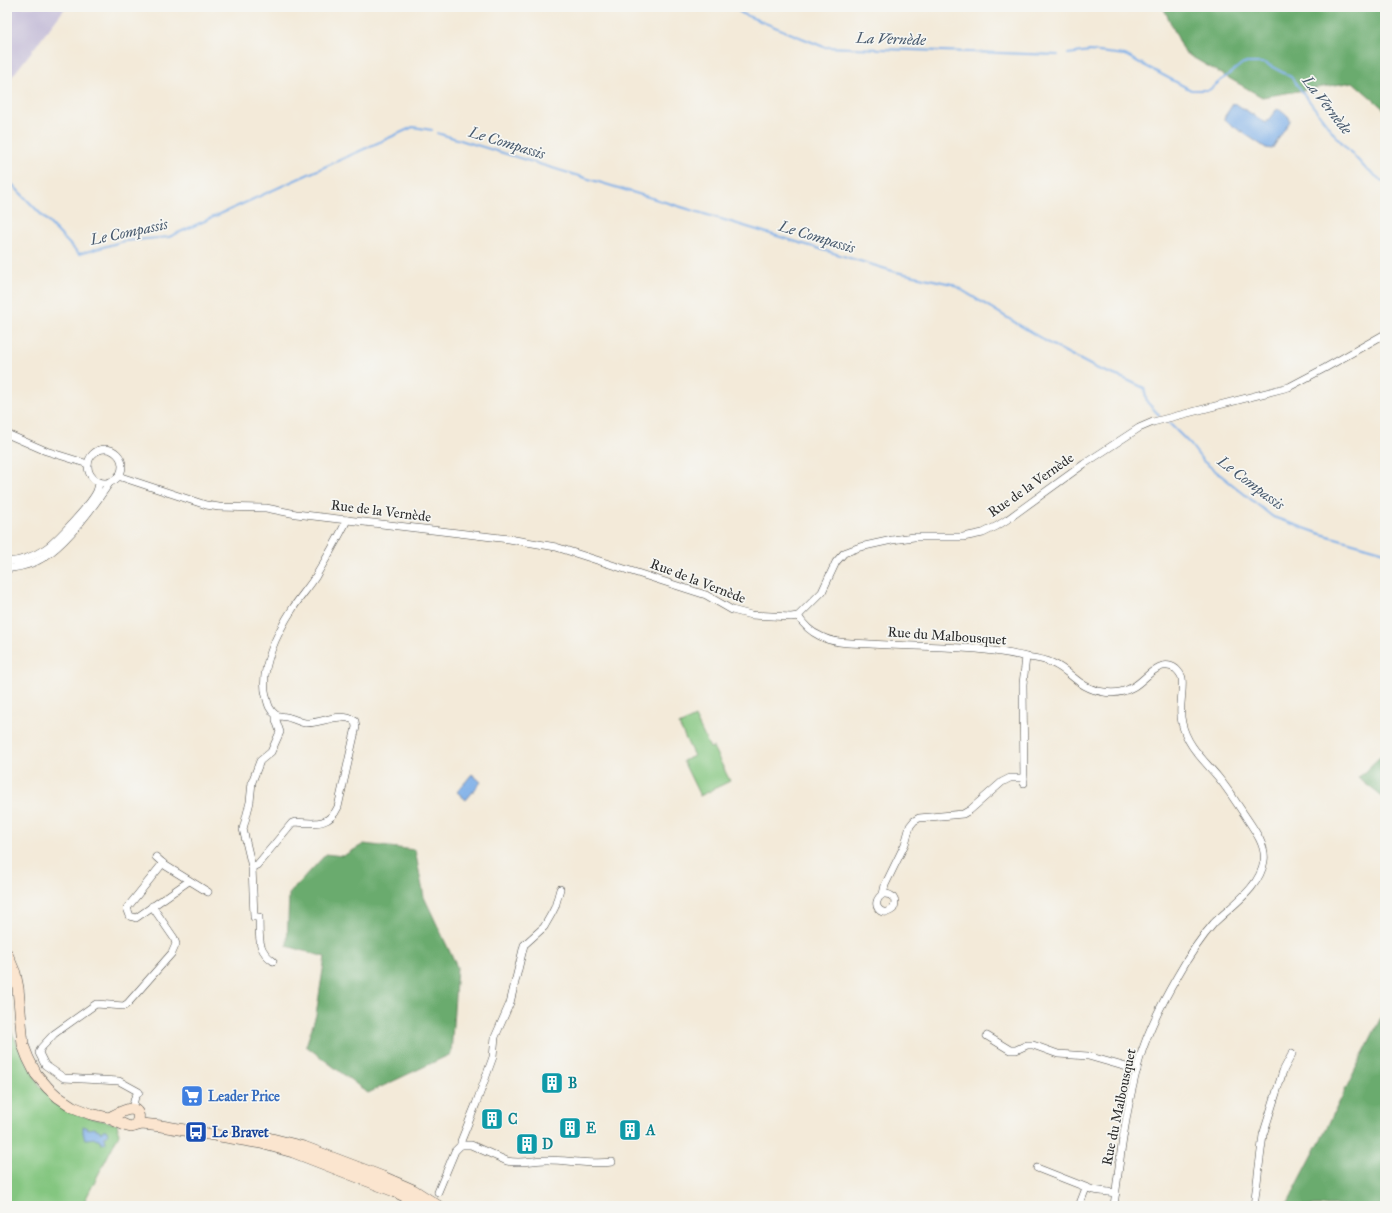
<svg xmlns="http://www.w3.org/2000/svg" width="1392" height="1213" font-family="'IM FELL Great Primer',serif">
<rect width="100%" height="100%" fill="#f6f6f2"/>
<filter id="ink" filterUnits="userSpaceOnUse"><feTurbulence type="fractalNoise" baseFrequency=".025" numOctaves="2"/><feDisplacementMap in="SourceGraphic" scale="8" xChannelSelector="R" yChannelSelector="G"/><feConvolveMatrix kernelMatrix="1 2 1 2 8 2 1 2 1" color-interpolation-filters="sRGB"/></filter>
<filter id="wash" filterUnits="userSpaceOnUse"><feTurbulence type="fractalNoise" baseFrequency=".012" numOctaves="4" result="noise"/><feDisplacementMap in="SourceGraphic" scale="16" xChannelSelector="R" yChannelSelector="G"/><feGaussianBlur stdDeviation="0.9" result="paint"/><feColorMatrix in="noise" values="0 0 0 0 0 0 0 0 0 0 0 0 0 0 0 0 0 1.4 0 .05"/><feComposite in="paint" operator="in"/></filter>
<g filter="url(#wash)">
<rect width="100%" height="100%" fill="#f3ead9"/>
<!-- industrial -->
<polygon fill="#c7c0d9" points="7,7 66,7 7,83"/>
<!-- green -->
<g fill="#84c680" stroke="#587856">
<polygon points="695,717 710,748 713,747 730,781 700,796 683,761 694,756 679,725"/>
<polygon points="7,1024 40,1086 57,1104 79,1115 117,1124 119,1134 82,1206 7,1206"/>
</g>
<!-- forest -->
<g fill="#6bab6e" stroke="#4b6b4c">
<polygon points="1163,7 1385,7 1385,110 1353,82 1262,97 1185,53"/>
<polygon points="1385,752 1385,799 1358,778"/>
<polygon points="364,844 415,850 424,897 457,967 451,1054 368,1093 306,1046 316,1015 325,957 287,946 289,894 326,854 343,856"/>
<polygon points="1385,1009 1385,1206 1286,1206 1325,1131"/>
</g>
<!-- water -->
<g fill="#7caee8" stroke="#546c8a">
<polygon points="1233,104 1236,104 1266,123 1276,110 1280,109 1289,117 1290,121 1272,149 1266,148 1224,120 1225,116"/>
<polygon points="472,774 481,782 466,800 457,792"/>
<path d="M83 1126 89 1129 94 1128 99 1130 101 1133 103 1130H106L108 1133 105 1137 106 1143 101 1144 100 1140C95 1137 90 1139 85 1139L83 1133Z"/>
</g>
<g fill="none" stroke-linecap="round" stroke-linejoin="round">
<!-- stream -->
<g stroke="#7caee8" stroke-width="2">
<polyline points="732,7 743,14 824,47 1058,55"/>
<polyline points="1068,54 1090,51 1125,55 1191,90 1209,90 1243,63 1265,63 1291,77 1335,135 1366,169 1385,183"/>
<polyline points="437,133 896,272 952,284 1052,345 1098,369 1125,379 1144,388 1147,402 1159,415"/>
<polyline points="7,179 79,254 124,241 169,237 413,127 432,130"/>
<polyline points="1167,421 1190,444 1203,461 1273,517 1321,534 1385,552"/>
</g>
</g>
</g>
<g filter="url(#ink)">
<g fill="none" stroke-linecap="round" stroke-linejoin="round">
<!-- minor casing -->
<g stroke="#494845" stroke-width="8">
<g id="minor">
<polyline points="7,434 46,451 88,464"/>
<circle cx="105" cy="466" r="17"/>
<polyline points="118,476 206,505 219,507 266,508 296,514 509,539 556,547 706,595 732,610 751,615 791,617 798,616 822,592 836,562 844,553 860,547 892,540 914,537 963,537 983,533 997,526 1008,519 1084,464 1139,428 1153,422 1289,387 1325,368 1385,334"/>
<path d="M7 562C21 561 33 557 45 549 56 542 92 503 97 491 98 488 99 485 99 482"/>
<path d="M7 569C18 567 27 566 37 561 63 549 94 506 110 482"/>
<path d="M798 616C803 624 811 632 820 636 834 644 854 643 870 644 900 646 931 646 961 648 983 649 1005 652 1027 657 1035 658 1044 659 1052 663 1073 672 1077 688 1104 692 1114 694 1124 692 1133 687 1146 680 1159 657 1176 669 1179 672 1181 674 1182 678 1184 691 1178 708 1182 723 1187 746 1204 760 1218 777 1227 788 1234 799 1242 811 1250 824 1267 844 1264 861 1260 888 1232 905 1214 923 1200 939 1187 959 1177 977 1162 1003 1147 1032 1139 1061 1126 1108 1120 1157 1114 1206"/>
<path d="M276 715V720L280 732 271 752 260 761 252 782 250 802 243 829 252 867 257 865 292 823 295 822C313 823 329 827 338 807L356 727 355 721C339 711 322 724 305 723 299 722 295 719 290 718 286 716 280 717 276 715 269 710 268 704 266 696 259 669 278 631 293 608 300 597 309 587 316 576 327 557 338 539 347 520"/>
<polyline points="1024,783 1023,684 1026,657"/>
<polyline points="156,857 166,866 208,892"/>
<polyline points="163,863 127,908 130,916 136,918 189,881"/>
<path d="M252 867 254 917H259C260 936 256 949 273 961"/>
<path d="M883 894C892 893 898 900 893 909 881 919 869 903 883 894L885 885 905 844 910 826 914 821 919 818 963 814 970 810 1002 782 1010 778H1024"/>
<polyline points="987,1036 1010,1050 1016,1050 1027,1045 1033,1045 1058,1054 1088,1056 1137,1070"/>
<polyline points="132,1109 135,1097 139,1092 119,1081 64,1078 45,1065 39,1053 41,1048 54,1034 96,1004 124,1006 128,1003 172,953 176,944 174,938 152,906"/>
<polyline points="461,1145 461,1141 476,1104 493,1057 495,1037 510,1003 524,945 544,927 552,913 555,907 560,889"/>
<polyline points="1037,1168 1093,1190 1116,1193"/>
<path d="M438 1192 455 1151 461 1145H471L507 1161C521 1164 534 1160 547 1160 569 1160 590 1165 612 1162"/>
<polyline points="1079,1206 1086,1188"/>
<polyline points="1254,1206 1263,1135 1283,1071 1292,1054"/>
</g>
</g>
<!-- secondary casing -->
<g stroke="#494845" stroke-width="12">
<g id="secondary">
<polyline points="7,954 15,973 18,988 23,1045 28,1058 36,1074 48,1088 58,1097 73,1107 91,1114 109,1118 127,1126 131,1127 142,1124 161,1126 261,1143 293,1152 394,1191 425,1206"/>
<path d="M109 1118C115 1115 125 1109 131 1109 141 1110 140 1121 134 1126"/>
<polyline points="268,1138 304,1147 383,1177 413,1190 438,1206"/>
</g>
</g>
<!-- minor -->
<use href="#minor" stroke="#fff" stroke-width="7"/>
<!-- secondary -->
<use href="#secondary" stroke="#fbe5cf" stroke-width="11"/>
</g>
</g>
<!-- icons -->
<defs>
<g id="building-square" transform="scale(1.15)"><rect x="-9" y="-9" width="18" height="18" rx="4" fill="#0f9aa8" stroke="#f6f6f2"/><path d="M-4-6H4V6H1V3H-1V6H-4ZM-2.5-4.3h1.7v1.8h-1.7ZM.8-4.3h1.7v1.8H.8ZM-2.5-1h1.7V.8h-1.7ZM.8-1h1.7V.8H.8Z" fill="#fff"/></g>
<g id="supermarket-square" transform="scale(1.15)"><rect x="-9" y="-9" width="18" height="18" rx="4" fill="#3f7fe0" stroke="#f6f6f2"/><path d="M-6-5.5h2.5l.6 2H6L4.5 2H-2.5L-4.4-4H-6ZM-1.5 3.2a1.3 1.3 0 1 0 .1 0ZM3 3.2a1.3 1.3 0 1 0 .1 0Z" fill="#fff"/></g>
<g id="bus-square" transform="scale(1.15)"><rect x="-9" y="-9" width="18" height="18" rx="4" fill="#1a4fb4" stroke="#f6f6f2"/><path d="M-5-6H5V4H4V6H2V4H-2V6H-4V4H-5ZM-3.5-4V0h7V-4ZM-3.5 1.2v1.5H-2V1.2ZM2 1.2v1.5H3.5V1.2Z" fill="#fff"/></g>
</defs>
<g fill-rule="evenodd">
<use href="#building-square" x="552" y="1083"/>
<use href="#supermarket-square" x="192" y="1096"/>
<use href="#building-square" x="492" y="1119"/>
<use href="#building-square" x="570" y="1128"/>
<use href="#building-square" x="630" y="1130"/>
<use href="#bus-square" x="196" y="1132"/>
<use href="#building-square" x="527" y="1144"/>
</g>
<g text-anchor="middle" dominant-baseline="central" stroke-width="3.5" stroke-linejoin="round" paint-order="stroke">
<!-- street labels -->
<g font-size="14" fill="#2b2b2b" stroke="#f6f6f2">
<text transform="translate(1031 485) rotate(-35)">Rue de la Vernède</text>
<text transform="translate(381 511) rotate(7)">Rue de la Vernède</text>
<text transform="translate(698 581) rotate(21)">Rue de la Vernède</text>
<text transform="translate(947 636) rotate(4)">Rue du Malbousquet</text>
<text transform="translate(1119 1107) rotate(-78)">Rue du Malbousquet</text>
</g>
<!-- culture labels -->
<g font-size="14" font-weight="bold" fill="#0d838f" stroke="#f6f6f2" text-anchor="start">
<text x="568" y="1083">B</text>
<text x="508" y="1119">C</text>
<text x="586" y="1128">E</text>
<text x="646" y="1130">A</text>
<text x="542" y="1144">D</text>
</g>
<!-- shop labels -->
<g font-size="14" font-weight="bold" fill="#366cbe" stroke="#f6f6f2" text-anchor="start">
<text x="208" y="1096">Leader Price</text>
</g>
<!-- transit labels -->
<g font-size="14" font-weight="bold" fill="#164399" stroke="#f6f6f2" text-anchor="start">
<text x="212" y="1132">Le Bravet</text>
</g>
<!-- water labels -->
<g font-size="15" font-style="italic" fill="#47596d" stroke="#f6f6f2">
<text transform="translate(891 39) rotate(2)">La Vernède</text>
<text transform="translate(1327 105) rotate(52)">La Vernède</text>
<text transform="translate(507 143) rotate(17)">Le Compassis</text>
<text transform="translate(129 232) rotate(-12)">Le Compassis</text>
<text transform="translate(817 237) rotate(17)">Le Compassis</text>
<text transform="translate(1251 483) rotate(37)">Le Compassis</text>
</g>
</g>
<!-- margin -->
<rect width="1392" height="1213" fill="none" stroke="#f6f6f2" stroke-width="24"/>
</svg>
